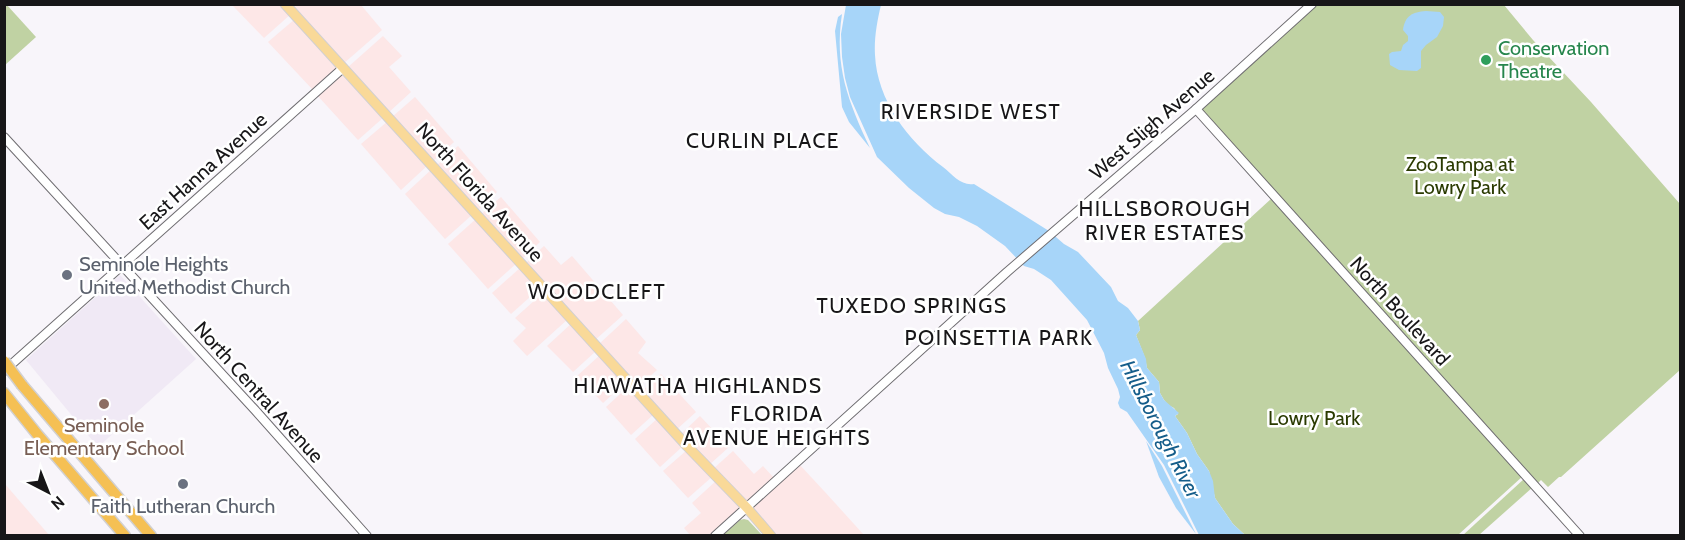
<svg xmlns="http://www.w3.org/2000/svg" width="1685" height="540" font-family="Cabin,sans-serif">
<rect width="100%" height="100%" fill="#f8f5fa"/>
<!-- commercial -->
<g fill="#fde7e7">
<polygon points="232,5 282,5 291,14 264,38"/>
<polygon points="289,5 361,5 382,30 343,64"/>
<polygon points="295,19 339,67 313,90 268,42"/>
<polygon points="383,36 402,56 389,67 411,92 388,113 347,68"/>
<polygon points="343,72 384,117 358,140 317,95"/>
<polygon points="415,97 454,142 432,162 392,117"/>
<polygon points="388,121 428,165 401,190 361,144"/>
<polygon points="458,146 497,192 477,211 436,166"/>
<polygon points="432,169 473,214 445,239 405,194"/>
<polygon points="501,197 540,242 521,260 480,215"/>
<polygon points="477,218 517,263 488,289 448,244"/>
<polygon points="544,246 561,265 572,256 623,315 594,341 525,264"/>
<polygon points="521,267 540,288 511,314 492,293"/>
<polygon points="544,292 568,319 527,356 513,341 526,328 515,318"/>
<polygon points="626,319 646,342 638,353 657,370 637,388 598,345"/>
<polygon points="572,323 596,351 573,372 547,346"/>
<polygon points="600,355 626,382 603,403 577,376"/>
<polygon points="661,374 696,412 676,430 641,392"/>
<polygon points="629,386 654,414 631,435 606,407"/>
<polygon points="700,416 729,447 709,465 680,435"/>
<polygon points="658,418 683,446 660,467 635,439"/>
<polygon points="687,450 713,476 688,498 663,471"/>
<polygon points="733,451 754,474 763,466 775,479 747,504 713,469"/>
<polygon points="799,464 825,492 864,535 774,535 750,509"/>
<polygon points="717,480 743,508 711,535 690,535 684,528 701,513 692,503"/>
<polygon points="5,484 49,535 5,535"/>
</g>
<!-- built -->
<polygon fill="#f0e9f5" points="120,275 196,359 98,447 26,360"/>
<!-- green -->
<g fill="#c0d2a3">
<polygon points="6,4 36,37 5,65 4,5"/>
<polygon points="1316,5 1504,5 1533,40 1591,102 1680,204 1680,370 1561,477 1559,477 1548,487 1541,480 1537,484 1199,109"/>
<polygon points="1273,197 1523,476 1458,535 1245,535 1233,524 1215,498 1209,471 1197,454 1187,433 1175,416 1178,414 1174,408 1168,405 1164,400 1160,393 1159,382 1147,368 1145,358 1136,335 1140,330 1138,321"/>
<polygon points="1525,478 1533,487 1479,535 1462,536"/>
<polygon points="744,519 748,520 762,535 723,535 740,520"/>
</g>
<!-- water -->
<g fill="#a7d5f9">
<path d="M846 5H881C877 21 874 39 875 55 877 100 908 141 943 167 953 175 961 186 974 184L1049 231 1064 244 1078 252 1111 287 1118 301 1128 308 1138 321 1140 330 1136 335 1146 359 1147 368 1159 382 1160 393 1164 400 1179 413 1175 416 1187 433 1197 454 1209 471 1213 481 1215 498 1233 524 1245 535H1199L1164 465 1127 412 1120 408 1118 403 1120 397 1118 389 1108 368 1104 353 1087 320 1051 280 1034 269 1024 266 1005 246 977 226 959 217 945 214 934 208 909 188 877 157 850 97 845 78 842 57 841 34Z"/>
<path d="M1426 11 1440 12 1444 17 1443 26 1437 37 1426 45 1421 51V68L1417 71 1399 70 1390 65 1389 54 1392 52 1401 51 1403 45 1408 41V36L1403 30C1405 16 1412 12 1426 11Z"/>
<path d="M842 14C834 66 848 101 870 148L849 122 842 107 835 31 838 17Z"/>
<polygon points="1146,441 1162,466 1196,534 1176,508 1159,477"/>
</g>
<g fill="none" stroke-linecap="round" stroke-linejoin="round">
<!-- secondary casing -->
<g stroke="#6f6d71" stroke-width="10">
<g id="secondary">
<polyline points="1196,109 1580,536"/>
<polyline points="4,137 255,410 367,536"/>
<polyline points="4,371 343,68"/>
<polyline points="715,536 1007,272 1196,109 1312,4"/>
</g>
</g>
<!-- primary casing -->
<g stroke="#d1d0d1" stroke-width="11">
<polyline id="primary" points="285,4 687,446 747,508 771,536"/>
</g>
<!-- highway casing -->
<g stroke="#d1d0d1" stroke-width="13">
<g id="highway">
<polyline points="22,385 151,536"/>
<polyline points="4,393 37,434 125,536"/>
</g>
</g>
<!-- secondary -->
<use href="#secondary" stroke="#fff" stroke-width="8"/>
<!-- primary -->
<use href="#primary" stroke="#f9d998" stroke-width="9"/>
<!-- highway -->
<use href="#highway" stroke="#f5c054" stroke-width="10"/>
<!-- highway-bridge casing -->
<g stroke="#d1d0d1" stroke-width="13" stroke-linecap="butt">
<polyline id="highway-bridge" points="4,361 22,385"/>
</g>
<!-- highway-bridge -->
<use href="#highway-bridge" stroke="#f5c054" stroke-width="10"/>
</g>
<!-- markers -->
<circle fill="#2e9e5b" stroke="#fff" stroke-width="2" cx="1486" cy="60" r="6"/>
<g fill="#6b7280" stroke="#fff" stroke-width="2">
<circle cx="67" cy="275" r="6"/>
<circle cx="183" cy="484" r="6"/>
</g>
<circle fill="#8d6e63" stroke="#fff" stroke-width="2" cx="104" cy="404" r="6"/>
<g text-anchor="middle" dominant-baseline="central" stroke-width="5" stroke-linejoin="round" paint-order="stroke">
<!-- leisure labels -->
<g font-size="20" fill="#27864d" stroke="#fff" text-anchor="start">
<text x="1498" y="48">Conservation<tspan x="1498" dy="23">Theatre</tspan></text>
</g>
<!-- street labels -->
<g font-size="20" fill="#171618" stroke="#fff">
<text transform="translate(1152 124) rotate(-41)">West Sligh Avenue</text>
<text transform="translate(203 171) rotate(-42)">East Hanna Avenue</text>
<text transform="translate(480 192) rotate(48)">North Florida Avenue</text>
<text transform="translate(1400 311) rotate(48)">North Boulevard</text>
<text transform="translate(259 392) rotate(48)">North Central Avenue</text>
</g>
<!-- park labels -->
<g font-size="20" fill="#2a3a01" stroke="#fff">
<text x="1460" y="164">ZooTampa at<tspan x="1460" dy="23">Lowry Park</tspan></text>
<text x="1314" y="418">Lowry Park</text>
</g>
<!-- worship labels -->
<g font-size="20" fill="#5b616d" stroke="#fff" text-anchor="start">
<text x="79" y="264">Seminole Heights<tspan x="79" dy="23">United Methodist Church</tspan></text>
<text x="183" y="506" text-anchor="middle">Faith Lutheran Church</text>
</g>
<!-- education labels -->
<g font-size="20" fill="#785e54" stroke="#fff">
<text x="104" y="425">Seminole<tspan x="104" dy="23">Elementary School</tspan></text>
</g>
<!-- neighbourhood labels -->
<g font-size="21" letter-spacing="1.5" fill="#171618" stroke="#fff">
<text x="971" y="111">RIVERSIDE WEST</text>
<text x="763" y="140">CURLIN PLACE</text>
<text x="1165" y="208">HILLSBOROUGH<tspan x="1165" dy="24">RIVER ESTATES</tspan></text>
<text x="597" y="291">WOODCLEFT</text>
<text x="912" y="305">TUXEDO SPRINGS</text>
<text x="999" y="337">POINSETTIA PARK</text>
<text x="698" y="385">HIAWATHA HIGHLANDS</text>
<text x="777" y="413">FLORIDA<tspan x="777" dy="24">AVENUE HEIGHTS</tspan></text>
</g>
<!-- water labels -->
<g font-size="21" font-style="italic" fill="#155d8a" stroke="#fff">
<text transform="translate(1161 429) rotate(63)">Hillsborough River</text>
</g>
</g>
<!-- border -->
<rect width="1685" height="540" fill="none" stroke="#171618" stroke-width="12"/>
<!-- north arrow -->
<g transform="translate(48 492) rotate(138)" stroke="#ffffff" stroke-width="4.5" paint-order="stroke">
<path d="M0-4.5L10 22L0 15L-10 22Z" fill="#171618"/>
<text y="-9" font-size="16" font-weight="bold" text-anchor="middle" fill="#171618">N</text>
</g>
</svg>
